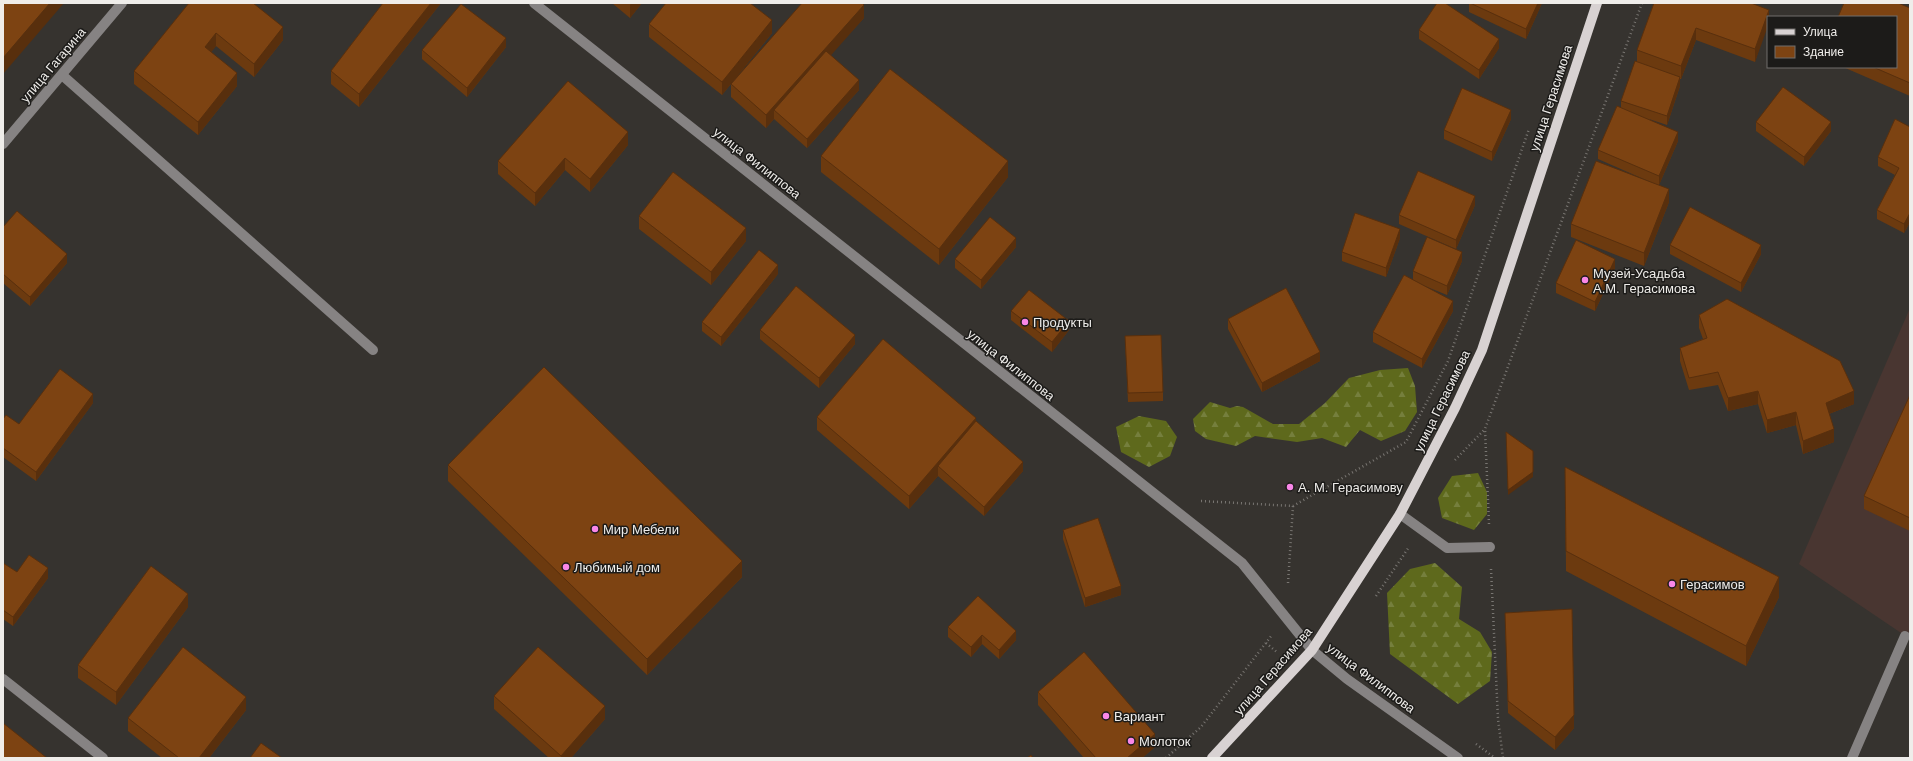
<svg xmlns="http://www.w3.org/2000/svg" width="1913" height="761" font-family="Helvetica,sans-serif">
<defs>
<pattern id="forest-firs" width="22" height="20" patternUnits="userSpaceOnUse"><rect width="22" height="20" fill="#5e691c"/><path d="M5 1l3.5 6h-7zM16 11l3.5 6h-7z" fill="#757f3d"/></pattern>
</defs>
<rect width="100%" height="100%" fill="#36332f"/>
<!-- education -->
<polygon fill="#493631" points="1910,308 1910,639 1799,564"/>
<!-- forest -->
<g fill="url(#forest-firs)">
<polygon points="1408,368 1415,386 1417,412 1405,431 1381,441 1360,430 1346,447 1322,438 1297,442 1255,436 1236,446 1206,439 1195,431 1193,419 1210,402 1230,408 1237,406 1243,407 1273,424 1299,424 1325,403 1349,378 1380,370"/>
<polygon points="1139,416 1166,421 1177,437 1170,456 1149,467 1121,452 1116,427"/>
<polygon points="1478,473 1487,492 1487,514 1474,530 1442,518 1438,498 1452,476"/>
<polygon points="1435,563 1462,587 1459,619 1480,632 1492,652 1490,681 1458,704 1390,654 1387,593 1410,569"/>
</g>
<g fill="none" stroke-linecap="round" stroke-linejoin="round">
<!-- path -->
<g stroke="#797672" stroke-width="2.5" stroke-dasharray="1 3" stroke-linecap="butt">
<polyline points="1455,460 1485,429"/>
<polyline points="1201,501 1293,506 1406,442 1448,361 1529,129"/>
<polyline points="1489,524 1485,429 1642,3"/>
<polyline points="1491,569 1498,719 1503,758"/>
<polyline points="1288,583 1293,506"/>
<polyline points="1376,596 1409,547"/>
<polyline points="1266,643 1278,653"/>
<polyline points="1476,744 1495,758"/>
<polyline points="1166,758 1201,727 1272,635"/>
</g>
<!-- minor -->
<g stroke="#868383" stroke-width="10">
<polyline points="534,3 1242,563 1312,650 1347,679 1458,758"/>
<polyline points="62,75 373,350"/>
<polyline points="3,144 122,3"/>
<polyline points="1400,514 1447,548 1490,547"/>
<polyline points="3,679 103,758"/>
<polyline points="1852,758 1905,636"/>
</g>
<!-- major -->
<polyline stroke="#d8d2d2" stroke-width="10" points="1212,758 1312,650 1400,514 1455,408 1482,350 1597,3"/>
</g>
<!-- wall -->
<g fill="#6c3a0f">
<polygon points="189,3 283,40 254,77 216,46 211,52 237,86 198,135 134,84 134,71"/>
<polygon points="383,3 441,3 359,107 331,84 331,71"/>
<polygon points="612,3 642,3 630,18"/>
<polygon points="1469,3 1542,3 1526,39 1469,12"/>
<polygon points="1654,3 1769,17 1755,62 1696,40 1681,79 1680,79 1680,86 1667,125 1649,119 1678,141 1659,185 1669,202 1644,266 1571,237 1571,224 1655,184 1598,159 1598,150 1621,108 1621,101 1637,62 1637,50"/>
<polygon points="1910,8 1910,96 1843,67 1896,67"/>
<polygon points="864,18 830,55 859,90 807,148 774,119 766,128 731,97 731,84"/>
<polygon points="649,24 772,33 722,95 649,37"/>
<polygon points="1419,30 1499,48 1479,79 1419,39"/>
<polygon points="506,47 467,97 422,59 422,50"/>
<polygon points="1511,119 1492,161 1444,139 1444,130"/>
<polygon points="1756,122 1831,131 1804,166 1756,131"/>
<polygon points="1910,127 1910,222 1904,233 1877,219 1877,210 1895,175 1878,166 1878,157"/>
<polygon points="628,145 590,192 565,170 535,206 498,174 498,161"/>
<polygon points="821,156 1008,177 939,265 821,172"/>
<polygon points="1475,205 1456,249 1399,224 1399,215"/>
<polygon points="639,216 746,241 711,285 639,229"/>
<polygon points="3,227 67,263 30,306 3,283"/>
<polygon points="1400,238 1386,277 1342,261 1342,252"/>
<polygon points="1670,245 1761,254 1741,292 1670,254"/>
<polygon points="1016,247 981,289 955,268 955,259"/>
<polygon points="1462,261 1447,295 1420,284 1453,311 1422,368 1373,342 1373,332 1413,280 1413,271"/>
<polygon points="1615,268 1595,311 1556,293 1556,283"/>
<polygon points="778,274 721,346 702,331 702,322"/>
<polygon points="1011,311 1069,330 1052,352 1011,320"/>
<polygon points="1699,315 1854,404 1829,414 1834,442 1803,454 1796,425 1767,433 1758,404 1728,411 1718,385 1689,390 1680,361 1680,348 1703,339 1699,328"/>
<polygon points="1228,319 1320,361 1262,392 1228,329"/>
<polygon points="760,330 855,344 819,388 760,339"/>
<polygon points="1125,336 1163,392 1163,401 1128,402"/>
<polygon points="1910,395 1910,531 1864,509 1864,496"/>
<polygon points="93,403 36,481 3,457 3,419 19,424"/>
<polygon points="817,417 976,421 1023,471 984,516 938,476 909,509 817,430"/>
<polygon points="448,465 742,577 647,675 448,481"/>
<polygon points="1565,467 1779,597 1746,666 1566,571"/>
<polygon points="1063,530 1121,595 1085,607 1063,539"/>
<polygon points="3,563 17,572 48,578 13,626 3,619"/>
<polygon points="188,607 116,705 78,678 78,665"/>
<polygon points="1505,613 1574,728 1555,750 1508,713"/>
<polygon points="948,627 1016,640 999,659 982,644 971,657 948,637"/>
<polygon points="1038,692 1155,747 1142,758 1084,758 1038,705"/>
<polygon points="494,696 605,719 571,758 549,758 494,709"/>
<polygon points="246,710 209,758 162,758 128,731 128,718"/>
</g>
<!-- shaded-wall -->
<g fill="#582f0d">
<polygon points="50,3 64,3 3,74 3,58"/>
<polygon points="431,3 441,3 359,107 359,94"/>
<polygon points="631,3 642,3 630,18 630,5"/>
<polygon points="1538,3 1542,3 1526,39 1526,29"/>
<polygon points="864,5 864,18 779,114 774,110 774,119 766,128 766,115"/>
<polygon points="1769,10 1769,17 1768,17 1768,26 1755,62 1755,49"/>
<polygon points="772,20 772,33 722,95 722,82"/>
<polygon points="283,27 283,40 254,77 254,64"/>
<polygon points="1696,28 1696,40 1681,79 1681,66"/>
<polygon points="216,33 216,46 205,60 205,47"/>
<polygon points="506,38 506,47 467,97 467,88"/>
<polygon points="1499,39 1499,48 1479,79 1479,70"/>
<polygon points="237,73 237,86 198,135 198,122"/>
<polygon points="1680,77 1680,86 1667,125 1667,116"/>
<polygon points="859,80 859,90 807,148 807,139"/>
<polygon points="1511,110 1511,119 1492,161 1492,152"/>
<polygon points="1831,122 1831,131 1804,166 1804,157"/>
<polygon points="628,132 628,145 590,192 590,179"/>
<polygon points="1678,132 1678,141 1659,185 1659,176"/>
<polygon points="565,158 565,170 535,206 535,193"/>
<polygon points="1008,161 1008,177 939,265 939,249"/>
<polygon points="1669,189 1669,202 1644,266 1644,253"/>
<polygon points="1475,196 1475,205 1456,249 1456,240"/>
<polygon points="1910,213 1910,222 1904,233 1904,224"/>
<polygon points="746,228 746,241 711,285 711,272"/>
<polygon points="1400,229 1400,238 1386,277 1386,268"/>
<polygon points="1016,238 1016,247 981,289 981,280"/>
<polygon points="1761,245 1761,254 1741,292 1741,283"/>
<polygon points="1462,252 1462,261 1447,295 1447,286"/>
<polygon points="67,254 67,263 30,306 30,297"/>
<polygon points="1615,259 1615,268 1595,311 1595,302"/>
<polygon points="778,265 778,274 721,346 721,337"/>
<polygon points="1453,301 1453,311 1422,368 1422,359"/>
<polygon points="1069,321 1069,330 1052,352 1052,342"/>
<polygon points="855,335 855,344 819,388 819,378"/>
<polygon points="1320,352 1320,361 1262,392 1262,383"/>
<polygon points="1758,391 1758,404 1728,411 1728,398"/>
<polygon points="1854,391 1854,404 1826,415 1826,403"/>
<polygon points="93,394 93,403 36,481 36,472"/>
<polygon points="1796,412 1796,425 1767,433 1767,420"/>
<polygon points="976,418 976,431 938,466 938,476 909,509 909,496"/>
<polygon points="1834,429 1834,442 1803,454 1803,441"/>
<polygon points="1023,462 1023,471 984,516 984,507"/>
<polygon points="1533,472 1533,477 1508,495 1508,490"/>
<polygon points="742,561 742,577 647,675 647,659"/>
<polygon points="48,568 48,578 13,626 13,617"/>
<polygon points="1779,577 1779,597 1746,666 1746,646"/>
<polygon points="1121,586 1121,595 1085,607 1085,598"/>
<polygon points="188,594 188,607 116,705 116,692"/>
<polygon points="1016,631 1016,640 999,659 999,650"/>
<polygon points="982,635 982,644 971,657 971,647"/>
<polygon points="246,697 246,710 209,758 199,758"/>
<polygon points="605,706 605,719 571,758 561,758 561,756"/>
<polygon points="1574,715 1574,728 1555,750 1555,737"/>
<polygon points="1155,734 1155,747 1142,758 1127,758"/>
</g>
<!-- building -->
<g fill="#7d4312" stroke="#582f0d">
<polygon points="3,3 50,3 3,58"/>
<polygon points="189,3 253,3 283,27 254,64 216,33 205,47 237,73 198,122 134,71"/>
<polygon points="383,3 431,3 359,94 331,71"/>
<polygon points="666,3 750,3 772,20 722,82 649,24"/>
<polygon points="802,3 862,3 864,5 766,115 731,84"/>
<polygon points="1437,3 1445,3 1499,39 1479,70 1419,30"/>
<polygon points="1470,3 1538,3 1526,29"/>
<polygon points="1654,3 1751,3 1769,10 1755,49 1696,28 1681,66 1637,50"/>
<polygon points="1844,3 1898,3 1910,8 1910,83 1873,67 1896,67 1896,17 1838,17"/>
<polygon points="461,4 506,38 467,88 422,50"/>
<polygon points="826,51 859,80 807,139 774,110"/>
<polygon points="1635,61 1680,77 1667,116 1621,101"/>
<polygon points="890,69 1008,161 939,249 821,156"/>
<polygon points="568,81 628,132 590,179 565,158 535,193 498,161"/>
<polygon points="1783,87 1831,122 1804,157 1756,122"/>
<polygon points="1462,88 1511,110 1492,152 1444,130"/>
<polygon points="1617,106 1678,132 1659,176 1598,150"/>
<polygon points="1895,119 1910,127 1910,213 1904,224 1877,210 1899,168 1878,157"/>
<polygon points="1596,161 1669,189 1644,253 1571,224"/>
<polygon points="1418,171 1475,196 1456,240 1399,215"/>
<polygon points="673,172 746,228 711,272 639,216"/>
<polygon points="1690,207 1761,245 1741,283 1670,245"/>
<polygon points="17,211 67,254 30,297 3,274 3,227"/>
<polygon points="1355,213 1400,229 1386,268 1342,252"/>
<polygon points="990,217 1016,238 981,280 955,259"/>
<polygon points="1427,237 1462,252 1447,286 1413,271"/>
<polygon points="1576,240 1615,259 1595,302 1556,283"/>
<polygon points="759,250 778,265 721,337 702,322"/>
<polygon points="1404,275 1453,301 1422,359 1373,332"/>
<polygon points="796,286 855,335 819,378 760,330"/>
<polygon points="1286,288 1320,352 1262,383 1228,319"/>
<polygon points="1029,290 1069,321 1052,342 1011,311"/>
<polygon points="1727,299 1840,361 1854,391 1826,403 1834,429 1803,441 1796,412 1767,420 1758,391 1728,398 1718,372 1689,378 1680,348 1707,338 1699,315"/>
<polygon points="1161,335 1163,392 1128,393 1125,336"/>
<polygon points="883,339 976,418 909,496 817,417"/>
<polygon points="544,367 742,561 647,659 448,465"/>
<polygon points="60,369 93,394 36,472 3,448 3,419 6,415 19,424"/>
<polygon points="1910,395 1910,518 1864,496"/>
<polygon points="976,421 1023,462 984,507 938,466"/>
<polygon points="1506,432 1533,451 1533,472 1508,490"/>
<polygon points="1565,467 1779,577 1746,646 1566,551"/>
<polygon points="1098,518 1121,586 1085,598 1063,530"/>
<polygon points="29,555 48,568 13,617 3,610 3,563 17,572"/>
<polygon points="151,566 188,594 116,692 78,665"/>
<polygon points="978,596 1016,631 999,650 982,635 971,647 948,627"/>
<polygon points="1572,609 1574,715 1555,737 1508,701 1505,613"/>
<polygon points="183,647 246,697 199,758 179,758 128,718"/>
<polygon points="538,647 605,706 561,756 494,696"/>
<polygon points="1084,652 1155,734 1127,758 1096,758 1038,692"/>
<polygon points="3,723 47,758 3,758"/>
<polygon points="261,743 282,758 250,758"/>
<polygon points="1031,755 1033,758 1027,758"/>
</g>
<!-- markers -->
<g fill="#f987e8" stroke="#1c1b19" stroke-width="1.5">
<circle cx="1585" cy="280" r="4"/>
<circle cx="1025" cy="322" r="4"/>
<circle cx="1290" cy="487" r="4"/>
<circle cx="595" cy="529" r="4"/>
<circle cx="566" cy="567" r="4"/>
<circle cx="1672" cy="584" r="4"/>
<circle cx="1106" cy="716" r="4"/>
<circle cx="1131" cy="741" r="4"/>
</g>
<g text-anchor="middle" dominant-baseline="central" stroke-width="3" stroke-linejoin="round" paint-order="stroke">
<!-- street labels -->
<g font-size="13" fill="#efedea" stroke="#1c1b19">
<text transform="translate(53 65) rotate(-50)">улица Гагарина</text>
<text transform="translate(1551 98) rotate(-72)">улица Герасимова</text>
<text transform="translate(757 163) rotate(38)">улица Филиппова</text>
<text transform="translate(1011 365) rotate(38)">улица Филиппова</text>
<text transform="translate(1442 401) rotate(-64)">улица Герасимова</text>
<text transform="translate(1273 671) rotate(-49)">улица Герасимова</text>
<text transform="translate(1371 678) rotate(37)">улица Филиппова</text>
</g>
<!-- poi labels -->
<g font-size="13" fill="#efedea" stroke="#1c1b19" text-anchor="start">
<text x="1593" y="273">Музей-Усадьба<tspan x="1593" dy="15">А.М. Герасимова</tspan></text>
<text x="1033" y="322">Продукты</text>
<text x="1298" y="487">А. М. Герасимову</text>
<text x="603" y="529">Мир Мебели</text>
<text x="574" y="567">Любимый дом</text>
<text x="1680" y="584">Герасимов</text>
<text x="1114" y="716">Вариант</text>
<text x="1139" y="741">Молоток</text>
</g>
</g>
<!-- border -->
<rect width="1913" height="761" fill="none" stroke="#efedea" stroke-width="8"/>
<!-- legend -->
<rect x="1767" y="16" width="130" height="52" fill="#1c1b19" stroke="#706f6d"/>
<rect x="1775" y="29" width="20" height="6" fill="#d8d2d2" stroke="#706f6d"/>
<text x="1803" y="36" font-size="12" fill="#efedea">Улица</text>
<rect x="1775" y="46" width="20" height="12" fill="#7d4312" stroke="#706f6d"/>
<text x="1803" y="56" font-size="12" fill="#efedea">Здание</text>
</svg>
